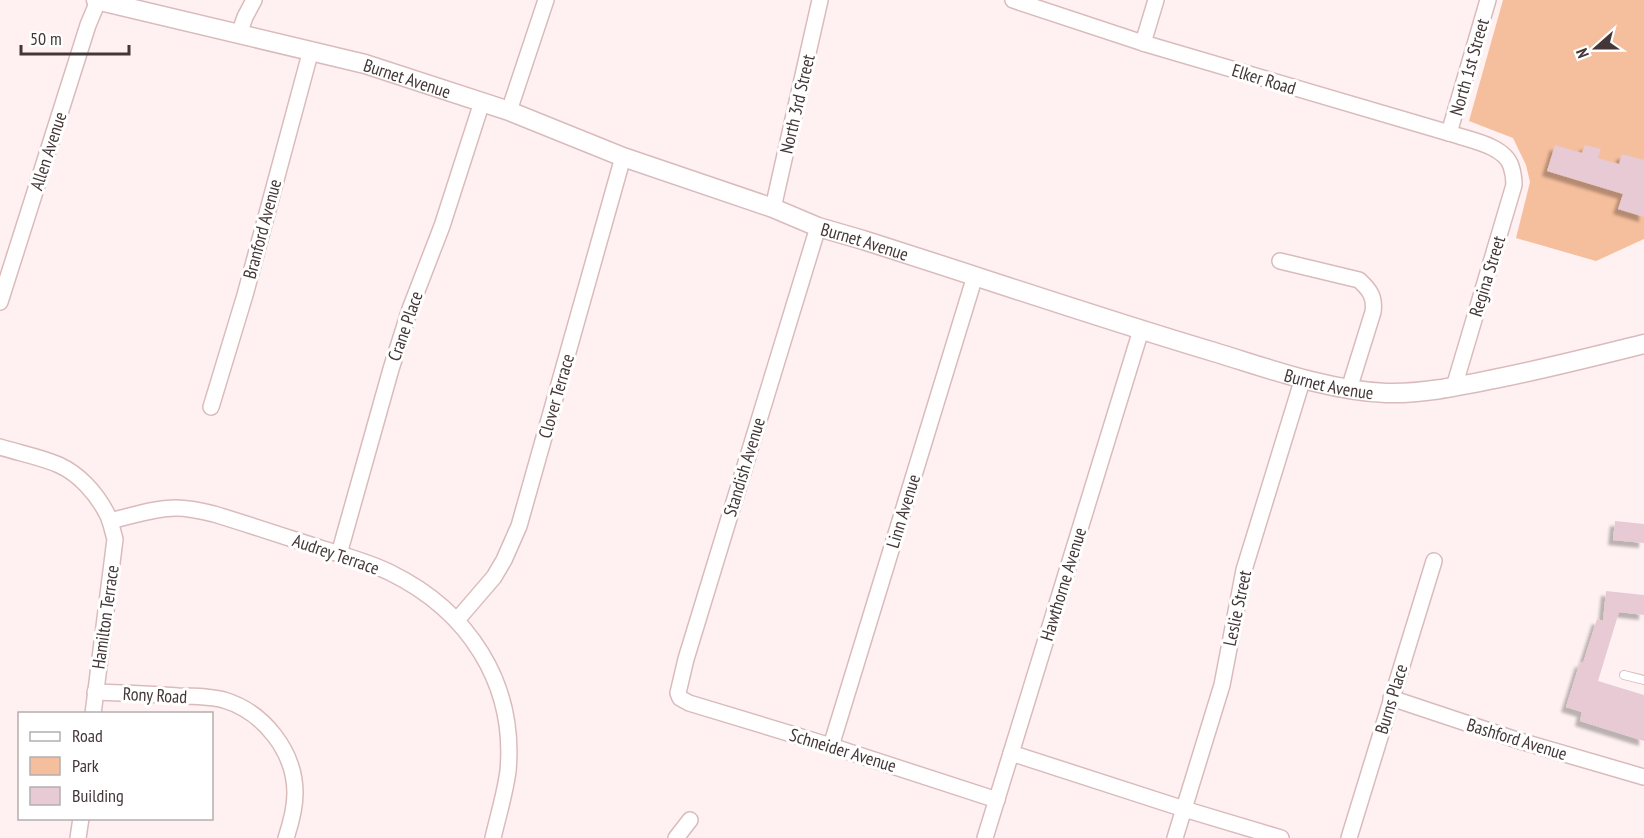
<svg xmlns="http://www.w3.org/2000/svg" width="1644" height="838" font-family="'PT Sans Narrow',sans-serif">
<defs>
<filter id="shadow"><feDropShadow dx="-5" dy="5" stdDeviation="1.5" flood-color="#0004"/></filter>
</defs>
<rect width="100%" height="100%" fill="#fff1f2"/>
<!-- green -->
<polygon fill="#f5be9c" points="1503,0 1644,0 1644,239 1596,261 1516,238 1530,182 1526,165 1513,138 1469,121"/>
<!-- building -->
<g fill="#e7cad4" filter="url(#shadow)">
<polygon points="1555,145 1582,153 1585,145 1601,149 1598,158 1619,164 1622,154 1644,160 1644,217 1618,209 1623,194 1547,171"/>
<polygon points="1615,521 1644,524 1644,543 1613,540"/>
<polygon points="1606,591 1644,595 1644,615 1619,612 1598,681 1644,695 1644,741 1580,721 1582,712 1566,707 1580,662 1583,663 1597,619 1603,621"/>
</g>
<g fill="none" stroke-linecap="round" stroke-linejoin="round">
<!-- service casing -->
<g stroke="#dabbbc" stroke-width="10">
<polyline id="service" points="1624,675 1644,680"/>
</g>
<!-- minor casing -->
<g stroke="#dabbbc" stroke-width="18">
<g id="minor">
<path d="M1013 0 1143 43 1449 133C1469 140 1504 145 1511 166 1513 172 1514 179 1514 185L1454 387"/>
<polyline points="239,34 245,17 254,0"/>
<polyline points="1143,43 1156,0"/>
<polyline points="509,111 546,0"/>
<polyline points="1449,133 1488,0"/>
<polyline points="773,208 820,0"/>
<polyline points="818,227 686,659 678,693 680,698 689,703 831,746 997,800"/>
<path d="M1280 261 1359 280C1370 290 1375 297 1373 312L1349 389"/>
<polyline points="0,302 88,25 98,1"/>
<polyline points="211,407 245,295 311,50"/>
<path d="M0 447C19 453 41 457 59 465 79 474 96 493 106 512 111 520 112 530 115 539L93 714"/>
<path d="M110 521C131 516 154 508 176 508 189 508 202 511 214 514 250 525 286 537 323 549 346 556 369 562 391 573 468 611 516 683 508 771 505 794 498 816 493 838"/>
<polyline points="339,554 391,369 410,309 442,226 482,102"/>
<polyline points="457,620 494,577 504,560 519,526 623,157"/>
<path d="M95 692C123 693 151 694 178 696 193 696 209 696 224 700 264 712 295 752 295 793 295 809 291 823 286 838"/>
<polyline points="1391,698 1520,741 1644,777"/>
<polyline points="831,746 975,276"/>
<polyline points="1011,753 1184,809 1281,838"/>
<polyline points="78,838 81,818"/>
<polyline points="676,838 690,820"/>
<polyline points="985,838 1141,330"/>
<polyline points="1175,838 1222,685 1244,570 1303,378"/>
<polyline points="1349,838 1434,561"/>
</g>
</g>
<!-- tertiary casing -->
<g stroke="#dabbbc" stroke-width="21">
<g id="tertiary">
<path id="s1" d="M96 0 365 64 509 111 623 157 773 208 818 227 863 240C980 277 1096 317 1214 352 1267 368 1329 391 1386 393 1420 394 1455 387 1489 380 1541 370 1592 357 1644 344"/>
</g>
</g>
<!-- service -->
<use href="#service" stroke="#fff" stroke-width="8"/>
<!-- minor -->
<use href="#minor" stroke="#fff" stroke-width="15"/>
<!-- tertiary -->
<use href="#tertiary" stroke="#fff" stroke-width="18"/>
</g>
<g text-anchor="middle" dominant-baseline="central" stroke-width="6" stroke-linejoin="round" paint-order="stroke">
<!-- street labels -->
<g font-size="18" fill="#443738" stroke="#fff">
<text transform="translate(1469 67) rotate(-74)">North 1st Street</text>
<text stroke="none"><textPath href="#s1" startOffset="321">Burnet Avenue</textPath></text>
<text transform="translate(1264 79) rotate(17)">Elker Road</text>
<text transform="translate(797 104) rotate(-77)">North 3rd Street</text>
<text transform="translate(48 151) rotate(-72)">Allen Avenue</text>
<text transform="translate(262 229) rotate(-75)">Branford Avenue</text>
<text stroke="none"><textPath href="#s1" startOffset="807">Burnet Avenue</textPath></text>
<text transform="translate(1487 276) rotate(-73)">Regina Street</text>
<text transform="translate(405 326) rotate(-71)">Crane Place</text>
<text stroke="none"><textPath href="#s1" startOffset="1293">Burnet Avenue</textPath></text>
<text transform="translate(556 396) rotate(-74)">Clover Terrace</text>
<text transform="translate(744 467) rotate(-73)">Standish Avenue</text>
<text transform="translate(903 511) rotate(-73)">Linn Avenue</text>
<text transform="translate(336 554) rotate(19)">Audrey Terrace</text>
<text transform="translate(1063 584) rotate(-73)">Hawthorne Avenue</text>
<text transform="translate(1237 608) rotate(-78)">Leslie Street</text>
<text transform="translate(105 617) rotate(-82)">Hamilton Terrace</text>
<text transform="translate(155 695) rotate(3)">Rony Road</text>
<text transform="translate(1391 699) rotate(-73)">Burns Place</text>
<text transform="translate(1517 739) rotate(17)">Bashford Avenue</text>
<text transform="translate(843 750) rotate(17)">Schneider Avenue</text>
</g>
</g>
<!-- legend -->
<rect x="18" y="712" width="195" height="108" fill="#ffffff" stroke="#b4afaf" stroke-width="1.5"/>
<rect x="30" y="732" width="30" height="9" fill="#ffffff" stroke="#b4afaf" stroke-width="1.5"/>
<text x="72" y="742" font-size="18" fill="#443738">Road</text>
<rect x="30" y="757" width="30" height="18" fill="#f5be9c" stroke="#b4afaf" stroke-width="1.5"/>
<text x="72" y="772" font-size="18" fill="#443738">Park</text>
<rect x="30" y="787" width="30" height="18" fill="#e7cad4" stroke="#b4afaf" stroke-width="1.5"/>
<text x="72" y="802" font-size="18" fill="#443738">Building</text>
<!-- north arrow -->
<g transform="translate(1596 48) rotate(249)" stroke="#ffffff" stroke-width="4.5" paint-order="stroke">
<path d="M0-4.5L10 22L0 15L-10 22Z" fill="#443738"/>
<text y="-9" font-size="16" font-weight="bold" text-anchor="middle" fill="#443738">N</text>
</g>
<!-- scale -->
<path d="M21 45v9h108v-9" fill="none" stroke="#443738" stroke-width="3"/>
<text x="30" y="45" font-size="18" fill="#443738" stroke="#ffffff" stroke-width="4.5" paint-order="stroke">50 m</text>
</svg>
